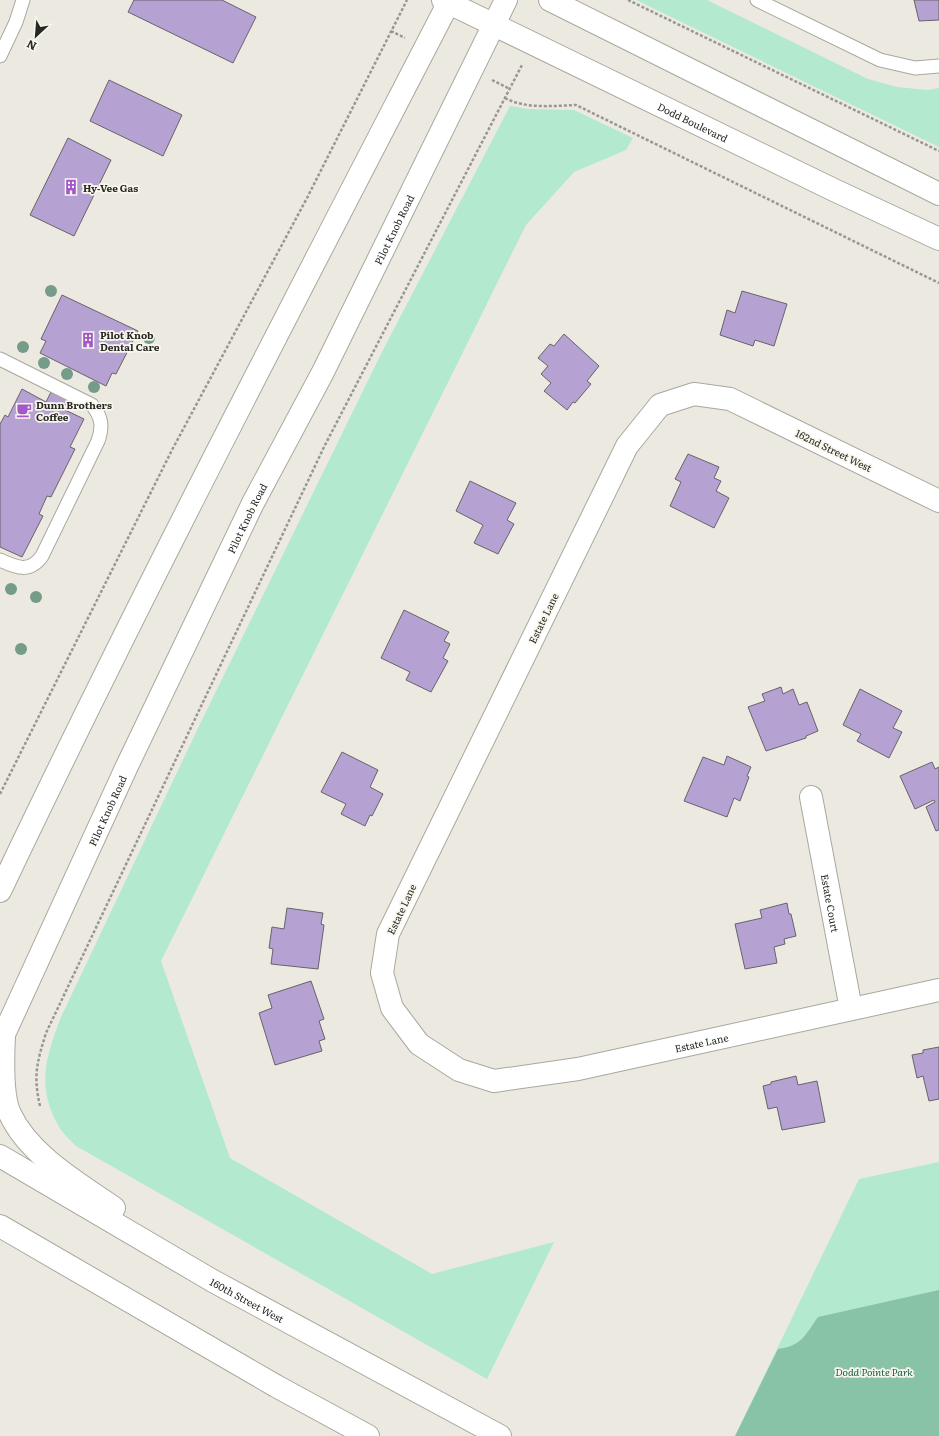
<svg xmlns="http://www.w3.org/2000/svg" width="939" height="1436" font-family="Literata,serif">
<rect width="100%" height="100%" fill="#eceae0"/>
<!-- green -->
<g fill="#b3e9ce">
<polygon points="636,0 707,0 868,79 897,87 928,90 939,88 939,147"/>
<path d="M510 106 528 109 574 110 633 138 626 150 574 172 526 225 161 961 230 1158 432 1274 554 1242 487 1379 76 1146C70 1140 62 1133 58 1125 36 1085 46 1057 61 1017L200 724 382 352Z"/>
<polygon points="939,1162 939,1436 735,1436 859,1179"/>
</g>
<!-- forest -->
<path fill="#88c3a6" d="M939 1290V1436H735L778 1349C802 1346 805 1335 818 1317Z"/>
<!-- building -->
<g fill="#b6a1d3" stroke="#66636b">
<polygon points="134,0 222,0 256,17 233,63 128,12"/>
<polygon points="914,0 939,0 939,20 919,21"/>
<polygon points="109,80 182,115 163,156 90,121"/>
<polygon points="68,138 111,160 74,236 30,215"/>
<polygon points="742,291 787,304 774,346 755,340 753,346 720,335 727,310 735,313"/>
<polygon points="62,295 138,331 116,374 112,373 106,386 40,353 46,341 41,339"/>
<polygon points="564,334 599,366 587,381 591,384 575,403 573,402 567,410 544,391 551,383 541,374 548,366 538,358 550,344 554,346"/>
<polygon points="22,389 46,402 51,392 68,400 63,409 84,419 70,447 75,449 51,497 47,496 39,514 43,516 22,557 0,547 0,424 5,415 8,417"/>
<polygon points="688,454 719,467 714,478 721,481 716,491 729,498 714,528 670,506 681,482 675,479"/>
<polygon points="470,481 516,503 507,520 514,524 498,554 474,543 483,525 456,511"/>
<polygon points="404,610 449,632 444,641 450,644 443,658 448,661 431,692 406,680 410,672 381,658"/>
<polygon points="781,687 783,694 793,689 799,705 807,702 818,731 806,736 806,738 766,751 748,707 765,701 762,694"/>
<polygon points="860,689 902,711 893,728 902,732 889,758 857,741 861,734 843,725"/>
<polygon points="342,752 378,770 370,787 383,794 372,816 370,815 365,826 341,814 346,804 321,792"/>
<polygon points="727,756 751,767 747,776 749,777 740,801 734,798 727,817 684,801 703,757 724,765"/>
<polygon points="932,762 935,769 939,767 939,830 936,831 926,807 935,802 934,800 915,809 900,776"/>
<polygon points="787,903 789,914 791,914 796,936 784,939 785,944 774,947 777,963 745,969 735,924 762,918 760,910"/>
<polygon points="287,908 323,913 321,924 324,925 318,969 271,964 273,949 269,948 272,927 284,929"/>
<polygon points="311,981 324,1019 319,1021 325,1039 319,1041 322,1051 275,1065 259,1013 272,1008 268,995"/>
<polygon points="939,1047 939,1099 929,1101 923,1076 917,1078 912,1055 923,1053 923,1050"/>
<polygon points="796,1076 798,1085 817,1081 825,1122 782,1130 777,1107 768,1109 763,1086 771,1084 771,1082"/>
</g>
<g fill="none" stroke-linecap="round" stroke-linejoin="round">
<!-- lane casing -->
<g stroke="#a9a89e" stroke-width="15">
<g id="lane">
<polyline points="757,0 880,60 915,68 939,66"/>
<polyline points="0,56 16,22 23,0"/>
<path d="M0 359 92 405C102 417 103 427 98 441L42 556C30 573 17 568 0 560"/>
</g>
</g>
<!-- street casing -->
<g stroke="#a9a89e" stroke-width="24">
<g id="street">
<path id="s1" d="M939 501 730 399 694 394 660 405 627 446 388 934 382 973 392 1008 419 1044 459 1070 494 1081 578 1069 939 990"/>
<path id="s2" d="M811 797 851 1009"/>
</g>
</g>
<!-- secondary casing -->
<g stroke="#a9a89e" stroke-width="24">
<g id="secondary">
<path id="s3" d="M443 0 834 190 939 239"/>
<polyline points="550,0 939,194"/>
<path d="M0 891C143 590 297 296 450 0"/>
<path d="M4 1035C3 1056 1 1095 10 1114 29 1155 78 1183 114 1208"/>
<path id="s4" d="M0 1043 127 766 253 503 323 372 506 0"/>
<path id="s5" d="M0 1156 213 1281 500 1436"/>
<polyline points="0,1226 276,1386 368,1436"/>
</g>
</g>
<!-- path -->
<g stroke="#989790" stroke-width="2.5" stroke-dasharray="3 2" stroke-linecap="butt">
<polyline points="628,0 939,151"/>
<polyline points="391,31 405,38"/>
<polyline points="492,80 510,89"/>
<path d="M505 98C525 109 553 106 576 105L939 283"/>
<polyline points="0,794 172,450 307,198 407,0"/>
<path d="M40 1106C33 1076 37 1062 46 1033L325 445 522 65"/>
</g>
<!-- lane -->
<use href="#lane" stroke="#fff" stroke-width="13"/>
<!-- street -->
<use href="#street" stroke="#fff" stroke-width="22"/>
<!-- secondary -->
<use href="#secondary" stroke="#fff" stroke-width="22"/>
</g>
<!-- trees -->
<g fill="#759c89">
<circle cx="51" cy="291" r="6"/>
<circle cx="149" cy="338" r="6"/>
<circle cx="23" cy="347" r="6"/>
<circle cx="44" cy="363" r="6"/>
<circle cx="67" cy="374" r="6"/>
<circle cx="94" cy="387" r="6"/>
<circle cx="11" cy="589" r="6"/>
<circle cx="36" cy="597" r="6"/>
<circle cx="21" cy="649" r="6"/>
</g>
<!-- icons -->
<defs>
<g id="building-bare" transform="scale(1.2)"><path d="M-4-6H4V6H1V3H-1V6H-4ZM-2.5-4.3h1.7v1.8h-1.7ZM.8-4.3h1.7v1.8H.8ZM-2.5-1h1.7V.8h-1.7ZM.8-1h1.7V.8H.8Z" fill="#a457c8" stroke="#f9f7ed" stroke-width="2.5" paint-order="stroke"/></g>
<g id="cafe-bare" transform="scale(1.2)"><path d="M-5.5-4.5H6V0H3Q3 3.5 0 3.5H-2.5Q-5.5 3.5-5.5 0ZM3-3.2v2h1.7v-2ZM-6 4.5H4V6H-6Z" fill="#a457c8" stroke="#f9f7ed" stroke-width="2.5" paint-order="stroke"/></g>
</defs>
<g fill-rule="evenodd">
<use href="#building-bare" x="71" y="187"/>
<use href="#building-bare" x="88" y="340"/>
<use href="#cafe-bare" x="24" y="410"/>
</g>
<g text-anchor="middle" dominant-baseline="central" stroke-width="3.5" stroke-linejoin="round" paint-order="stroke">
<!-- street labels -->
<g font-size="10" fill="#272723" stroke="#f9f7ed">
<text stroke="none"><textPath href="#s3" startOffset="278">Dodd Boulevard</textPath></text>
<text stroke="none"><textPath href="#s4" startOffset="904">Pilot Knob Road</textPath></text>
<text transform="translate(834 450) rotate(26)">162nd Street West</text>
<text stroke="none"><textPath href="#s4" startOffset="580">Pilot Knob Road</textPath></text>
<text transform="translate(543 618) rotate(-64)">Estate Lane</text>
<text stroke="none"><textPath href="#s4" startOffset="256">Pilot Knob Road</textPath></text>
<text stroke="none"><textPath href="#s2" startOffset="108">Estate Court</textPath></text>
<text transform="translate(401 909) rotate(-65)">Estate Lane</text>
<text stroke="none"><textPath href="#s1" startOffset="1317">Estate Lane</textPath></text>
<text stroke="none"><textPath href="#s5" startOffset="286">160th Street West</textPath></text>
</g>
<!-- poi labels -->
<g font-size="10" font-weight="bold" fill="#272723" stroke="#f9f7ed" text-anchor="start">
<text x="83" y="187">Hy-Vee Gas</text>
<text x="100" y="334">Pilot Knob<tspan x="100" dy="12">Dental Care</tspan></text>
<text x="36" y="404">Dunn Brothers<tspan x="36" dy="12">Coffee</tspan></text>
</g>
<!-- park labels -->
<g font-size="10" font-style="italic" fill="#145c41" stroke="#f9f7ed">
<text x="874" y="1371">Dodd Pointe Park</text>
</g>
</g>
<!-- north arrow -->
<g transform="translate(36 36) rotate(206)" stroke="#f9f7ed" stroke-width="3" paint-order="stroke">
<path d="M0-3L7 15L0 10L-7 15Z" fill="#272723"/>
<text y="-6" font-size="11" font-weight="bold" text-anchor="middle" fill="#272723">N</text>
</g>
</svg>
